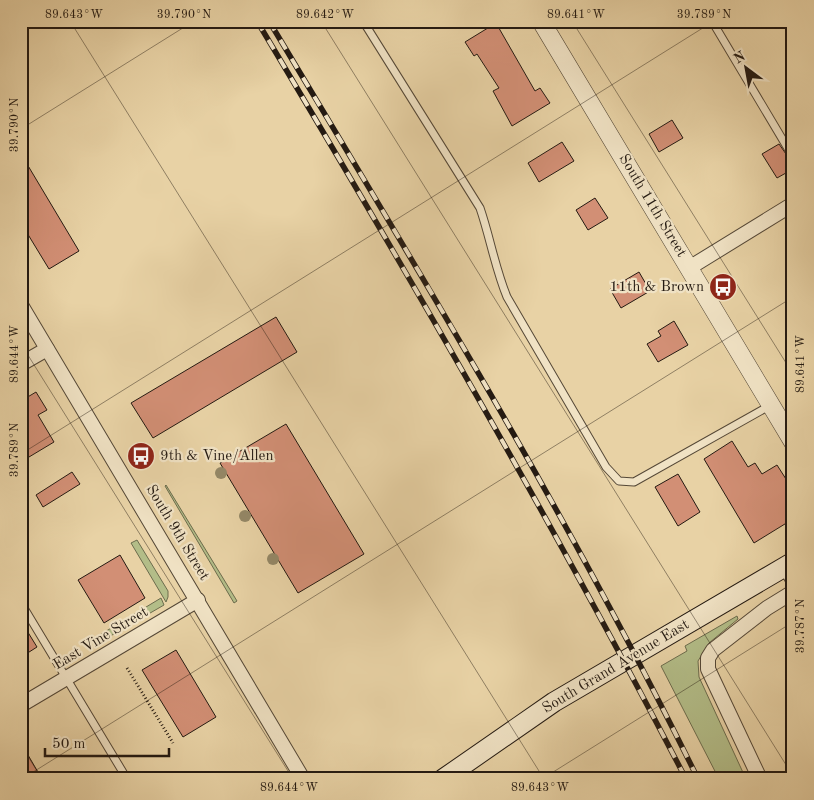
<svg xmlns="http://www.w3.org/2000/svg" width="814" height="800" font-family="'Old Standard TT',serif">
<rect width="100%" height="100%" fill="#e8d2a5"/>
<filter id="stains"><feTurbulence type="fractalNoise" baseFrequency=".004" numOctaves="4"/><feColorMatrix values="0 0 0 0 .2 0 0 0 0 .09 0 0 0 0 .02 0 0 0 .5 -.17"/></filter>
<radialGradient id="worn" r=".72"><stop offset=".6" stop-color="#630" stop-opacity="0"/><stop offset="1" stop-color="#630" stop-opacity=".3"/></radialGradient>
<!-- green -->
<g fill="#b3bd88" stroke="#6c6c4d">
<polygon points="166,485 237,601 234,603 165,486"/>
<polygon points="137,540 168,591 168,597 166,602 131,543"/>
<polygon points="161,598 164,605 100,642 95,642 93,639"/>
<polygon points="737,616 738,619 709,643 698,661 699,677 746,779 719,779 661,666 687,651 685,646"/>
</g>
<!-- building -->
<g fill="#d28f75" stroke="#241a12">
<polygon points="496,23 535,91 540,88 550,103 512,126 493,91 499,88 477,54 474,56 465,42"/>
<polygon points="672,120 683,138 659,152 649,134"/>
<polygon points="562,142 574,161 539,182 528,163"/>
<polygon points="779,144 793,164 793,169 777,178 762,154"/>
<polygon points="21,154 79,251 49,269 21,223"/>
<polygon points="595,198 608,218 588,230 576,210"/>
<polygon points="639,272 650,291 621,308 610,289"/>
<polygon points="276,317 297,352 153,438 131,403"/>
<polygon points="674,321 688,345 658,362 647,344 661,336 658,331"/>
<polygon points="36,392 47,410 38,415 54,442 29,457 21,445 21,430 28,426 21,416 21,401"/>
<polygon points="286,424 364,554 298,593 220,463"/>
<polygon points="732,441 748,467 755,463 762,474 777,465 793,490 793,519 754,543 704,459"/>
<polygon points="72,472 80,484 43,507 36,495"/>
<polygon points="678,474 700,512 678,526 655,487"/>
<polygon points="120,555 145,598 104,623 78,580"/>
<polygon points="21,621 37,647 26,654 21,646"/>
<polygon points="176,650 216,717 183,737 142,670"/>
<polygon points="21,743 42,779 21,779"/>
</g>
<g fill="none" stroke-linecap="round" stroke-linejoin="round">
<!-- service casing -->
<g stroke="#554837" stroke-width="9">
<g id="service">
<path d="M363 21 480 208C490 237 495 268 507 297L606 467 619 481 634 482 771 405"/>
<polyline points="712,21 793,157"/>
<polyline points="21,603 127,779"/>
</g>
</g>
<!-- minor casing -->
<g stroke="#554837" stroke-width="16">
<g id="minor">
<polyline points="689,268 793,204"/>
<polyline points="21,305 303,779"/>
<polyline points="21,364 47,349"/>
<polyline points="785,566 793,580"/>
<polyline points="21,705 198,600"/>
<polyline points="760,779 708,669 708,658 713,650 767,608 793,592"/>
</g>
</g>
<!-- tertiary casing -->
<g stroke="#554837" stroke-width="19">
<polyline id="tertiary" points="541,21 793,442"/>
</g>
<!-- secondary casing -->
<g stroke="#241a12" stroke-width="21">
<polyline id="secondary" points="443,779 554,702 793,562"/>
</g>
<!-- path -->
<polyline stroke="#241a12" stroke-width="3" stroke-dasharray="1 2.5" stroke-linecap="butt" points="127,668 173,743"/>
<!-- service -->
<use href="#service" stroke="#f0e2c4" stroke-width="7"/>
<!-- minor -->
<use href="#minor" stroke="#f0e2c4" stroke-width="14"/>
<!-- tertiary -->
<use href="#tertiary" stroke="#f0e2c4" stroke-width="18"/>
<!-- secondary -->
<use href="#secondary" stroke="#f0e2c4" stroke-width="19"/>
<!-- rail casing -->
<g stroke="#241a12" stroke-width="5.5">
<g id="rail">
<path d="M257 21C406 270 552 521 686 779"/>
<path d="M269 21C418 270 570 518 698 779"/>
</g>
</g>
<!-- rail -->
<use href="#rail" stroke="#f0e2c4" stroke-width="4" stroke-dasharray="11" stroke-linecap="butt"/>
</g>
<!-- trees -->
<g fill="#948867">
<circle cx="221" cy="473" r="6"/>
<circle cx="245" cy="516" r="6"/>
<circle cx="273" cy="559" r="6"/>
</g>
<!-- ticks -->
<path fill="none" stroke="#241a12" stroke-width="1" stroke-opacity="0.45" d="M70 21 544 779M321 21 793 776M572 21 793 374M21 129 194 21M21 344 293 779M21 454 714 21M21 745 42 779M22 779 793 297M542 779 793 622"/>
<!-- icons -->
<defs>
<g id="bus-disc" transform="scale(1.4375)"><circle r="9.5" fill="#8f2418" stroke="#f0e2c4"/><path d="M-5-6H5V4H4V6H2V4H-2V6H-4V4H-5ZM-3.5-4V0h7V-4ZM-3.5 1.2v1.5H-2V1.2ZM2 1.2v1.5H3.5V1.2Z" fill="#fff"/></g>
</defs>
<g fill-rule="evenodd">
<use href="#bus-disc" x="723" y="287"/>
<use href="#bus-disc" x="141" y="456"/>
</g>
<g text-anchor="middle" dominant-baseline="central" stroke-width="4.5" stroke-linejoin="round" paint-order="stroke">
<!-- street labels -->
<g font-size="15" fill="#241a12" stroke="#f0e2c4">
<text transform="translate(652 206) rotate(59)">South 11th Street</text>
<text transform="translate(177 533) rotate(59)">South 9th Street</text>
<text transform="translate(101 639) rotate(-31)">East Vine Street</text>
<text transform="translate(616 667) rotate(-31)">South Grand Avenue East</text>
</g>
<!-- poi labels -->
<g font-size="15" fill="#241a12" stroke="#f0e2c4" text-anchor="end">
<text x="704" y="287">11th &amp; Brown</text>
<text x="160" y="456" text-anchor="start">9th &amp; Vine/Allen</text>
</g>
</g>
<!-- margin -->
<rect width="814" height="800" fill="none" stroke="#e8d2a5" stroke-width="55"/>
<!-- north arrow -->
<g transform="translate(746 68) rotate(328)" stroke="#f0e2c4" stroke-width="4" paint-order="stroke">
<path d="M0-4L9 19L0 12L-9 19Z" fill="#241a12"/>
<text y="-8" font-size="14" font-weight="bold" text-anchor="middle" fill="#241a12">N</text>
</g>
<!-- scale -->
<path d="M45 748v8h124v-8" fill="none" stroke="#241a12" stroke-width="2.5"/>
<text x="52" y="748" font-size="15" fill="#241a12" stroke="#f0e2c4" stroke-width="4" paint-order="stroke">50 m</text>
<rect x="28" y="28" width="758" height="744" fill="none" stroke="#241a12" stroke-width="2"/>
<g font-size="12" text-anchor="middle" fill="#241a12">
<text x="74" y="18">89.643°W</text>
<text x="184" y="18">39.790°N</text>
<text x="325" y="18">89.642°W</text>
<text x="576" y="18">89.641°W</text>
<text x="704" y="18">39.789°N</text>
<text transform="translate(14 125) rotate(-90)" y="4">39.790°N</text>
<text transform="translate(14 354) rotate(-90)" y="4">89.644°W</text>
<text transform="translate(800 364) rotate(-90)" y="4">89.641°W</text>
<text transform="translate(14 450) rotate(-90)" y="4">39.789°N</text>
<text transform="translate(800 626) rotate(-90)" y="4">39.787°N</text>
<text x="289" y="791">89.644°W</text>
<text x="540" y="791">89.643°W</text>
</g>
<rect width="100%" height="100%" filter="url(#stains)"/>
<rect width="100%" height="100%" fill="url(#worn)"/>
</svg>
